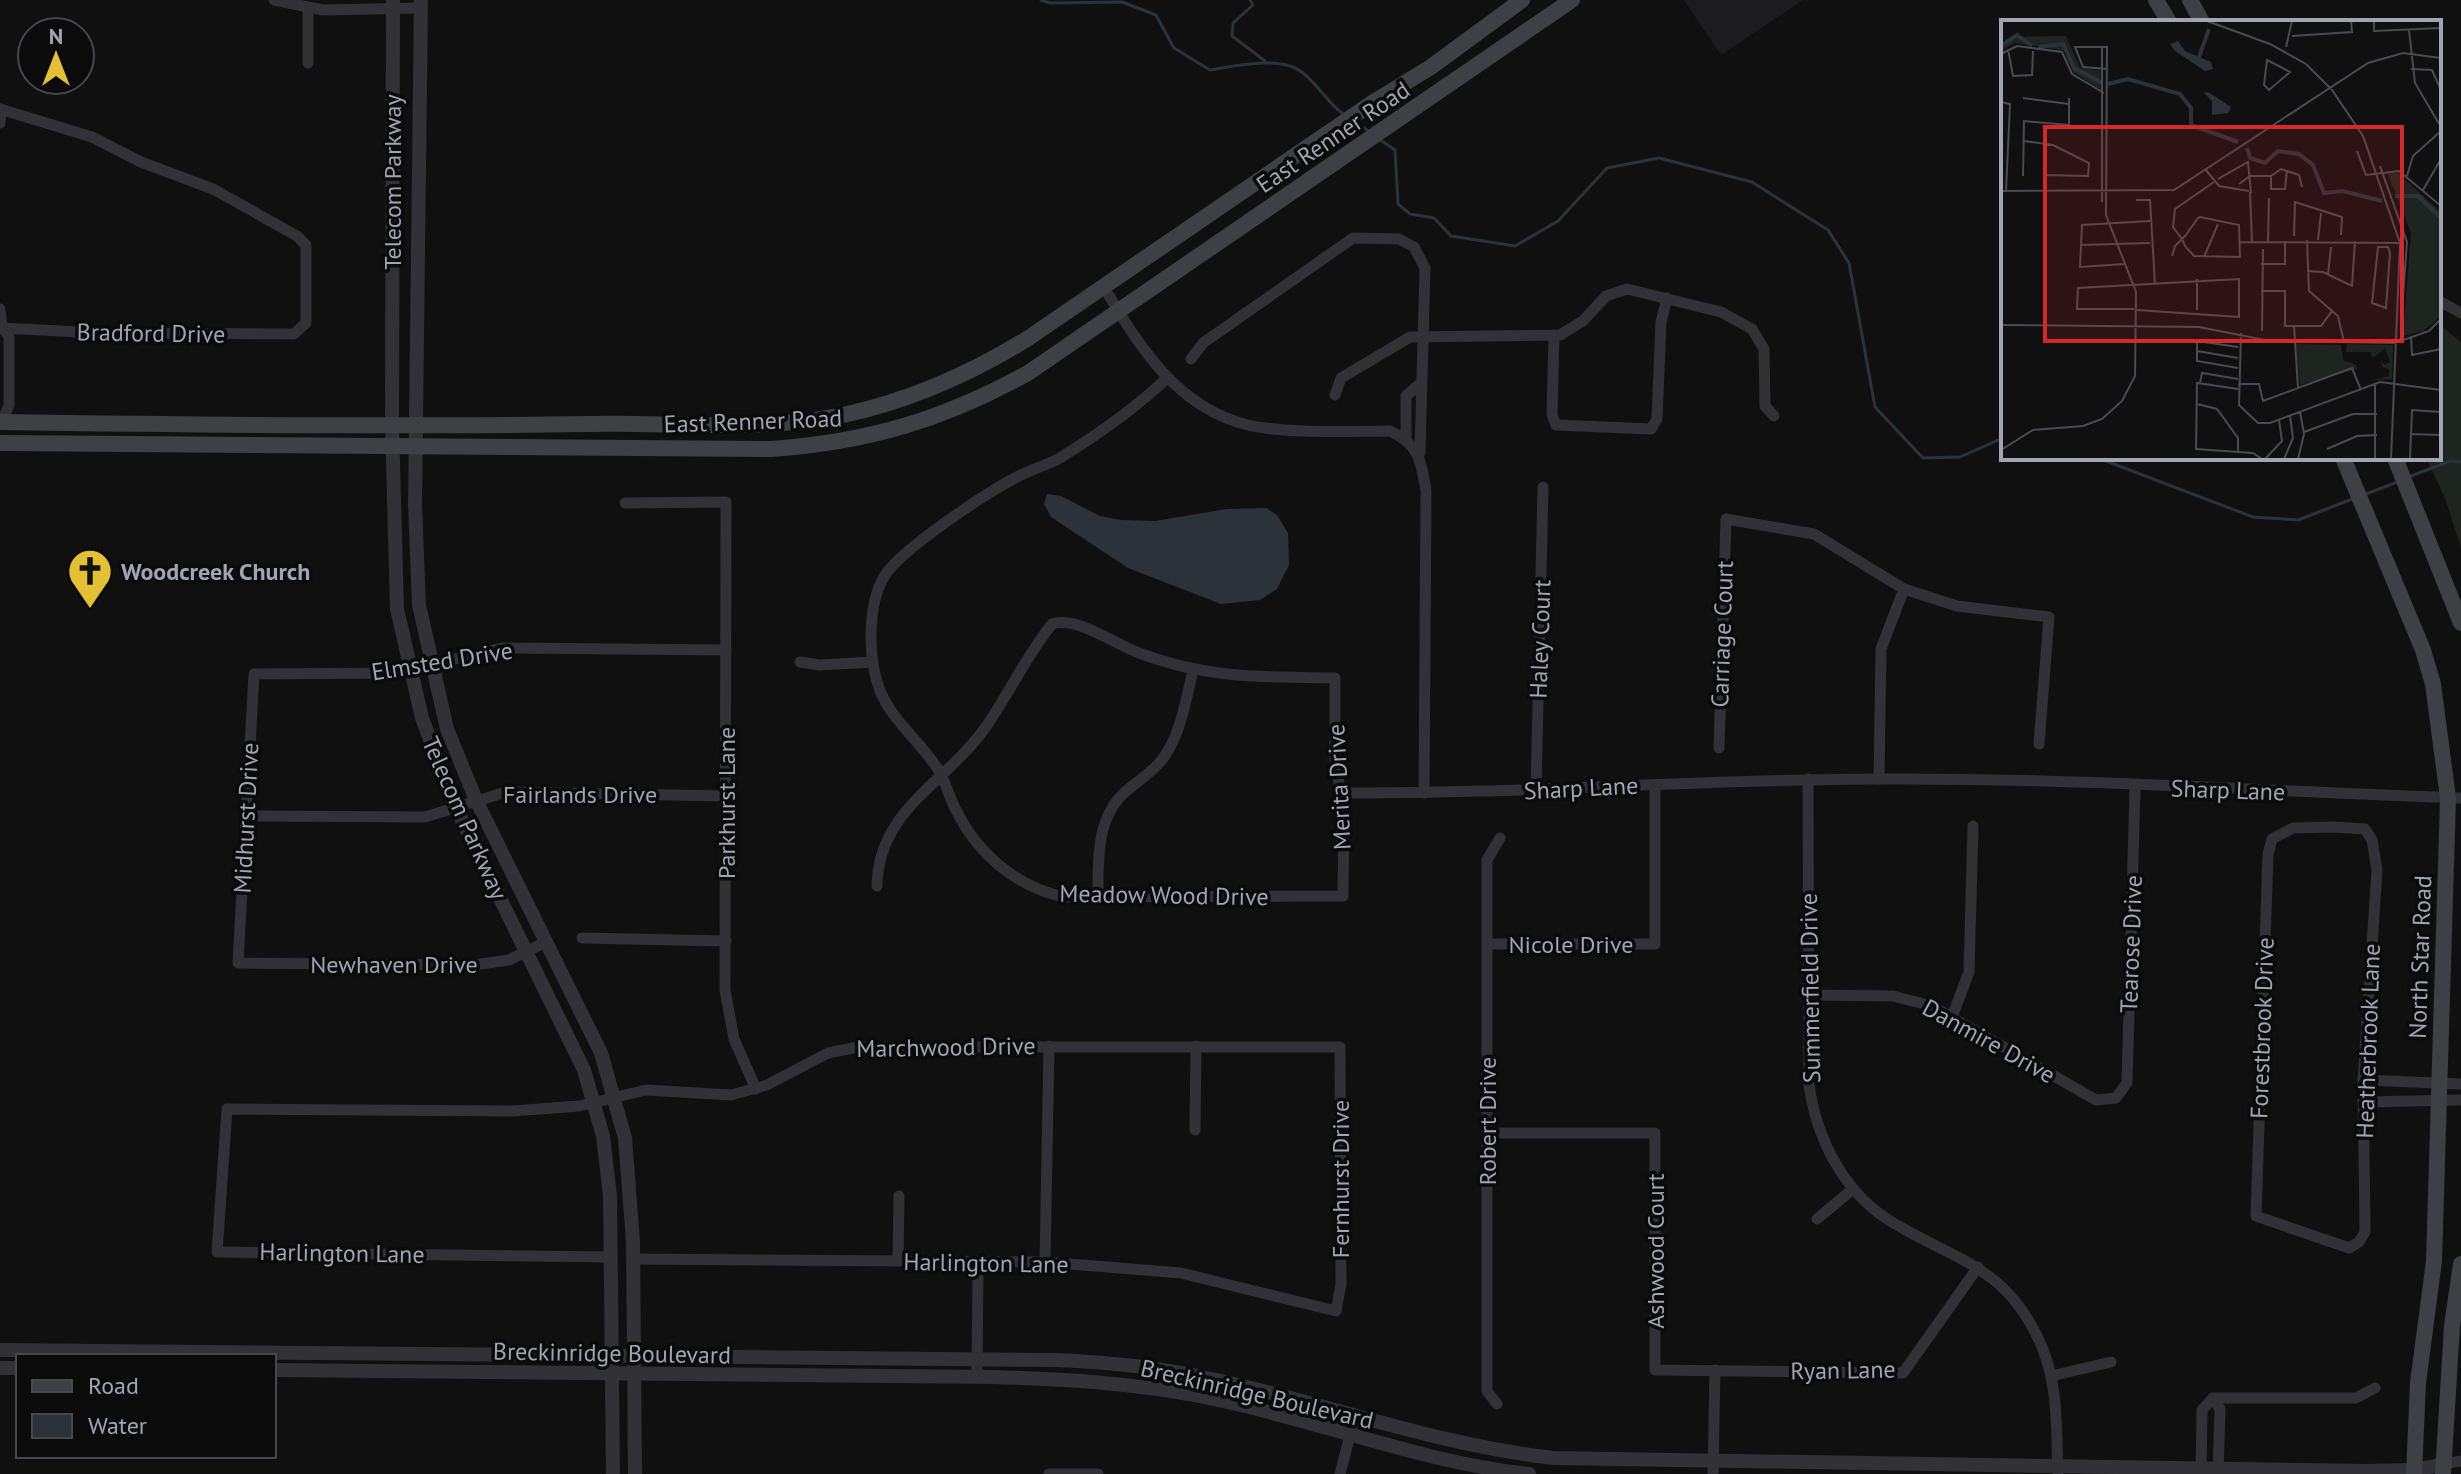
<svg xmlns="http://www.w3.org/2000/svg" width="2461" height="1474" font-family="'PT Sans',sans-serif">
<rect width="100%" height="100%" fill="#101011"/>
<!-- built -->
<polygon fill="#1c1c1e" points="1684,0 1803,0 1721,55"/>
<!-- green -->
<polygon fill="#1e2520" points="2439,324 2461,342 2461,548 2445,498 2426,458 2439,458"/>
<!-- water -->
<polygon fill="#2c323a" points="1047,494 1061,496 1100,516 1121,520 1155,521 1227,509 1266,508 1277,515 1288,533 1289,565 1277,589 1260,600 1221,604 1128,568 1051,517 1044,504"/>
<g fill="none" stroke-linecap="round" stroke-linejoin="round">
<!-- stream -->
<g stroke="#2c323a" stroke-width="3">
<path d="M1041 0 1050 3 1122 2 1156 15 1174 48 1210 70C1235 66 1282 55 1303 73 1319 86 1327 102 1343 114"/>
<polyline points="1250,0 1253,5 1233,23 1232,36 1265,61"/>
<polyline points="1356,123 1370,132"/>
<polyline points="1379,139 1395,150 1398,204 1410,214 1434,218 1451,236 1515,246 1558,221 1607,168 1659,158 1752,182 1828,230 1849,263 1875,407 1923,458 1960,457 2003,438"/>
<polyline points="2098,458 2253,517 2298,520 2355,498"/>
<polyline points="2411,476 2450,461 2461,462"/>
<polyline points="2366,494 2400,481"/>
</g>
<!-- minor -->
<g stroke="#313136" stroke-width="11">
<polyline points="274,0 323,10 421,8"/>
<polyline points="308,8 308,63"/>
<polyline points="0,109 92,137 141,162 213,189 297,236 306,245 306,323 294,334 99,333 2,328"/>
<polyline points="0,123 1,109"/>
<path d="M1105 289C1139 346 1177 408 1248 425 1287 434 1348 431 1390 431 1419 444 1421 461 1426 491L1424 793"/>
<polyline points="2439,301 2461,313"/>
<polyline points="0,309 2,328 9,336 9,405 2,422"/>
<polyline points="1554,335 1552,415 1556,425 1651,429 1657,419 1661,322 1667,298"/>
<polyline points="1191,359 1203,343 1353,238 1399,239 1414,247 1425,268 1420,453"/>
<polyline points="1335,395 1341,378 1410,337 1560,335 1583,321 1606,296 1627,289 1721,312 1752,329 1764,349 1765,406 1774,416"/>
<polyline points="1406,438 1406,396 1421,383"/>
<polyline points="625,503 726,502 725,990 734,1039 756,1089"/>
<polyline points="800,662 820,665 873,662"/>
<polyline points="1719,748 1726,519 1814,534 1904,589 1957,606 2049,617 2039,744"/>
<path d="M1808 779 1809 1085C1817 1141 1846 1197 1897 1225 1962 1263 2009 1269 2042 1347 2059 1388 2056 1431 2058 1474"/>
<polyline points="1879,779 1881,649 1904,589"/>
<polyline points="1536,790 1543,487"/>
<path d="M1342 793C1522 794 1701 779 1880 779 2074 778 2268 791 2461 798"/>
<polyline points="245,816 425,817 506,792 726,796"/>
<polygon points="2334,827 2365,829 2372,840 2377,870 2363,1080 2365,1232 2359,1242 2349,1248 2256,1216 2268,854 2272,839 2293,828"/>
<path d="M877 886C878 810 946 783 985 728 1009 694 1026 656 1052 624 1078 616 1114 644 1139 653 1208 679 1262 677 1335 678V761L1344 811 1343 896 1066 897C1018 889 977 853 956 810 949 797 946 783 939 771 921 741 891 721 879 688 868 657 867 604 885 575 903 548 990 490 1021 475 1034 468 1048 465 1060 458 1097 435 1136 408 1167 378"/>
<path d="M1098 897C1098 861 1096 818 1125 792 1139 780 1157 769 1166 754 1182 729 1186 698 1193 671"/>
<polyline points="582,938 726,941"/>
<polyline points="546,942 509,960 474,965 238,963 254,674 395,673 502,648 726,650"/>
<polyline points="1487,944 1655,944 1655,785"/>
<polyline points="1809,995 1893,996 1932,1006 2096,1100 2116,1098 2127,1083 2135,787"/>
<polyline points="1952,1017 1969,972 1973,826"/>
<polyline points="2363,1080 2461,1084"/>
<polyline points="2363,1102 2461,1100"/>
<polyline points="1195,1130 1196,1046"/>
<polyline points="1487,1133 1655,1133 1655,1370 1903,1373 1978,1267"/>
<polyline points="1817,1219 1853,1189"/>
<polyline points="611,1257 217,1252 227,1109 512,1111 579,1106 646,1090 731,1095 767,1085 828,1053 858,1047 1340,1047 1341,1284 1336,1311 1181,1273 1045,1262 632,1259"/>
<polyline points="898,1261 899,1196"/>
<polyline points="1045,1262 1049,1046"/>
<polyline points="2051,1376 2111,1362"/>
<polyline points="977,1377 978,1261"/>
<polyline points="2213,1398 2220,1409 2218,1474"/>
<polyline points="1497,1404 1487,1391 1487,860 1500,838"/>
<polyline points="2444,1464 2461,1461"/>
<polyline points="2201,1473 2202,1410 2213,1398 2356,1398 2375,1388"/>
<polyline points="1049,1474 1098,1474"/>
<polyline points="1340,1474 1355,1416"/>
<polyline points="1713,1474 1715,1370"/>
</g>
<!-- tertiary -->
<g stroke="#313136" stroke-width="14">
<polyline points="393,0 392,426 397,609 422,718 456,808 584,1070 603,1136 610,1196 613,1474"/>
<polyline points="421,0 415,505 419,605 447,729 476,800 601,1053 625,1138 633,1241 635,1474"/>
<path d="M0 1350 1055 1360C1106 1362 1157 1367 1207 1378 1324 1402 1435 1445 1554 1458L2364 1471 2414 1470 2444 1464"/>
<polyline points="0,1368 18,1368"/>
<path d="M274 1370 993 1377C1064 1379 1134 1383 1204 1397 1313 1418 1418 1462 1529 1474"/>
</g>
<!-- secondary -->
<g stroke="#3f4046" stroke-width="16">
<polyline points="2156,0 2169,22"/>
<polyline points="2190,0 2202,22"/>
<path d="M0 422C196 425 392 427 588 424 672 422 761 432 843 415 909 401 970 374 1027 339L1372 103 1431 67 1522 0"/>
<path d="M0 443 771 449C868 442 943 420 1028 373L1572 0"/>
<polyline points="2343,458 2423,650 2433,684 2448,798 2434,1261 2418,1383 2414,1474"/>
<polyline points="2395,458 2461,623"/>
<polyline points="2443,1474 2452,1326 2461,1264"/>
</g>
</g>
<!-- icons -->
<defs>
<g id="church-pin" transform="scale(2.3)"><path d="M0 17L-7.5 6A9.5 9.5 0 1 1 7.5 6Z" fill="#e4c034" stroke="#0b0b0c"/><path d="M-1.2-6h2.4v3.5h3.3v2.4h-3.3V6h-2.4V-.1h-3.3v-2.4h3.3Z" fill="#111"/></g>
</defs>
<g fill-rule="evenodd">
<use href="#church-pin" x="90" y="571"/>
</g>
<g text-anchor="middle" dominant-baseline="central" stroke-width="7" stroke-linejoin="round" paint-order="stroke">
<!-- street labels -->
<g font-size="24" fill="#a2a4b1" stroke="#0b0b0c">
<text transform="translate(1333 137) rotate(-34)">East Renner Road</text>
<text transform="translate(392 182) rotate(-90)">Telecom Parkway</text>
<text transform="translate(151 333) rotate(1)">Bradford Drive</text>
<text transform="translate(753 421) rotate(-2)">East Renner Road</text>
<text transform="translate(1722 634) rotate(-88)">Carriage Court</text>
<text transform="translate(1540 639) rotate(-88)">Haley Court</text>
<text transform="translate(442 661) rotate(-9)">Elmsted Drive</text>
<text transform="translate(1339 787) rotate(-93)">Merita Drive</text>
<text transform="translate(1581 788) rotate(-3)">Sharp Lane</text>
<text transform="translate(2228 790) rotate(2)">Sharp Lane</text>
<text x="580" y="794">Fairlands Drive</text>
<text transform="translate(726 803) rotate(-90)">Parkhurst Lane</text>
<text transform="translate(246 818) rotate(-87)">Midhurst Drive</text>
<text transform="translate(465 818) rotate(66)">Telecom Parkway</text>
<text transform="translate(1164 895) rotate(1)">Meadow Wood Drive</text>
<text x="1571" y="944">Nicole Drive</text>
<text transform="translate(2131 944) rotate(-88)">Tearose Drive</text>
<text transform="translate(2420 957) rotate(-88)">North Star Road</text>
<text x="394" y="964">Newhaven Drive</text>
<text transform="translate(1810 988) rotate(-91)">Summerfield Drive</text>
<text transform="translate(2262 1028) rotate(-88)">Forestbrook Drive</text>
<text transform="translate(1989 1041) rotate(29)">Danmire Drive</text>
<text transform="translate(2368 1041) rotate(-88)">Heatherbrook Lane</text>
<text transform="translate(946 1047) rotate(-1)">Marchwood Drive</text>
<text transform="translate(1487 1121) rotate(-90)">Robert Drive</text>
<text transform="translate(1340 1179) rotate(-90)">Fernhurst Drive</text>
<text transform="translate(1655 1251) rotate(-90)">Ashwood Court</text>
<text transform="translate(342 1253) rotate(1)">Harlington Lane</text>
<text transform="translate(986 1263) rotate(1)">Harlington Lane</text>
<text transform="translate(612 1353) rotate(1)">Breckinridge Boulevard</text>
<text transform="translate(1843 1370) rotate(-1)">Ryan Lane</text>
<text transform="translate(1257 1394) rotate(13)">Breckinridge Boulevard</text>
</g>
<!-- poi labels -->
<g font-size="24" font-weight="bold" fill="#a2a4b1" stroke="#0b0b0c" text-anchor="start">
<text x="121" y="571">Woodcreek Church</text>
</g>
</g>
<!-- overview -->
<g transform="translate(2001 20)">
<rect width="440" height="440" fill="#101011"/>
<path d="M65 16 79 48 99 51V69L72 52 63 30 14 23 0 30 10 17ZM386 152 398 154 440 192V296L422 311 402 316 410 213ZM295 324 340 325 342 340 355 345 356 349 299 365ZM346 324 392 325 391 359 370 361 388 356V349L381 347 380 340 384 345 389 342 384 328 372 338 369 332H345Z" fill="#1e2520"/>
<path d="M177 21 184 31 210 42 212 49 204 51 174 31 169 24ZM207 72 230 87 227 93 211 95V81L203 73Z" fill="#2c323a"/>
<path fill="none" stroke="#2c323a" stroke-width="4" d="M0 26 16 15 31 26M37 27 62 24 73 48 101 63M198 37 208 9M107 64 127 59 179 74 190 88V105L237 122M246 128 249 138 264 143 277 131 298 134 312 145 323 173 342 171 381 181M394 176H417L440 198"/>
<path fill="none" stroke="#4a4b51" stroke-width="2" d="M206 1 269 24 305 44 331 70 362 116 399 223 390 439M373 1V11L440 8M408 10 414 63 440 107M291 16 351 12 350 1M285 27 291 1M7 29 12 56 31 55 32 31M0 34 16 26 61 32 71 54 103 73M266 40 289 52 268 70 263 65ZM410 49 431 50 440 70M22 78 68 84M68 78V107M0 82 9 84 5 171M23 121 52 125 88 143 87 156 44 155M44 123V168M356 131 365 155 398 151 440 186M379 146 406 222 401 290M204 149 218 166 248 171M22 156 23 101 102 108M270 156V169H284L286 150M406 156 412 136 440 111M217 159 247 142 250 173M238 164 249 156H270L280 149 298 155 301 167M422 170 440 139M0 171 173 170 367 43 402 33 440 38M249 172 251 222M135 180H149L154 265M101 182V27M293 216 294 182 341 197 340 215M306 220 308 271 337 296 343 322M317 220 320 193M239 222 402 223M267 222 268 178M80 225 149 223M377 227H387L389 233 385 288 371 283ZM171 236 174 226 184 216 197 198 199 197 238 205 239 237 193 236 184 226 181 219 172 207 174 189 213 162M203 237 217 204M123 244 79 247 81 205 149 201M260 244H284V221M306 251 322 252 351 266 354 221M327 255 330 227M260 271H284V306H320L331 291M133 289H76L77 268 238 259V297L136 290M196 290V259M0 305 198 307 269 321 394 323 428 311 440 299M293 306 297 368M261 311 262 229M240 313 238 385 257 403H269L379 362 440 370M410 316 411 335 440 329M196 331 237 338M237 348 196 341V321L237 327M199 363 201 353 237 359M237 364H258L262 381 351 348 360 370M374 364V439M237 369 196 363 195 429 252 433 261 439M196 384 216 389 237 418V432M303 412 352 394H376M410 414 440 415M326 429 356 416 376 415M0 430 32 410 82 406 101 399 121 381 134 356 135 272 105 195 106 27H74L82 47 106 49M214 439H247M264 439 281 421 278 400M283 439 292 418 289 396M297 439 303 414 299 392M409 439 411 390 440 392"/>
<path fill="#d62828" fill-opacity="0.15" stroke="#d62828" stroke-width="4" d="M44 107H401V321H44Z"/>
<rect width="440" height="440" fill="none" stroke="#a2a4b1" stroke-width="4"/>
</g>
<!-- legend -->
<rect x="16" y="1354" width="260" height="104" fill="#0b0b0c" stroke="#47484e" stroke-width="2"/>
<rect x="32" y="1380" width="40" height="12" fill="#3f4046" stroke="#47484e" stroke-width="2"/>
<text x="88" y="1394" font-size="24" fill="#a2a4b1">Road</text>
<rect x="32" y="1414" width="40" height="24" fill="#2c323a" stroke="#47484e" stroke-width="2"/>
<text x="88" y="1434" font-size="24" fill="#a2a4b1">Water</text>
<!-- north arrow -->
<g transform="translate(56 56)"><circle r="38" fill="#0b0b0c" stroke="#47484e" stroke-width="2"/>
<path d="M0-6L14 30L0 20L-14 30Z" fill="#e4c034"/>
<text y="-12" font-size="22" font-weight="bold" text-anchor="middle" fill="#a2a4b1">N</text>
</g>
</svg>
